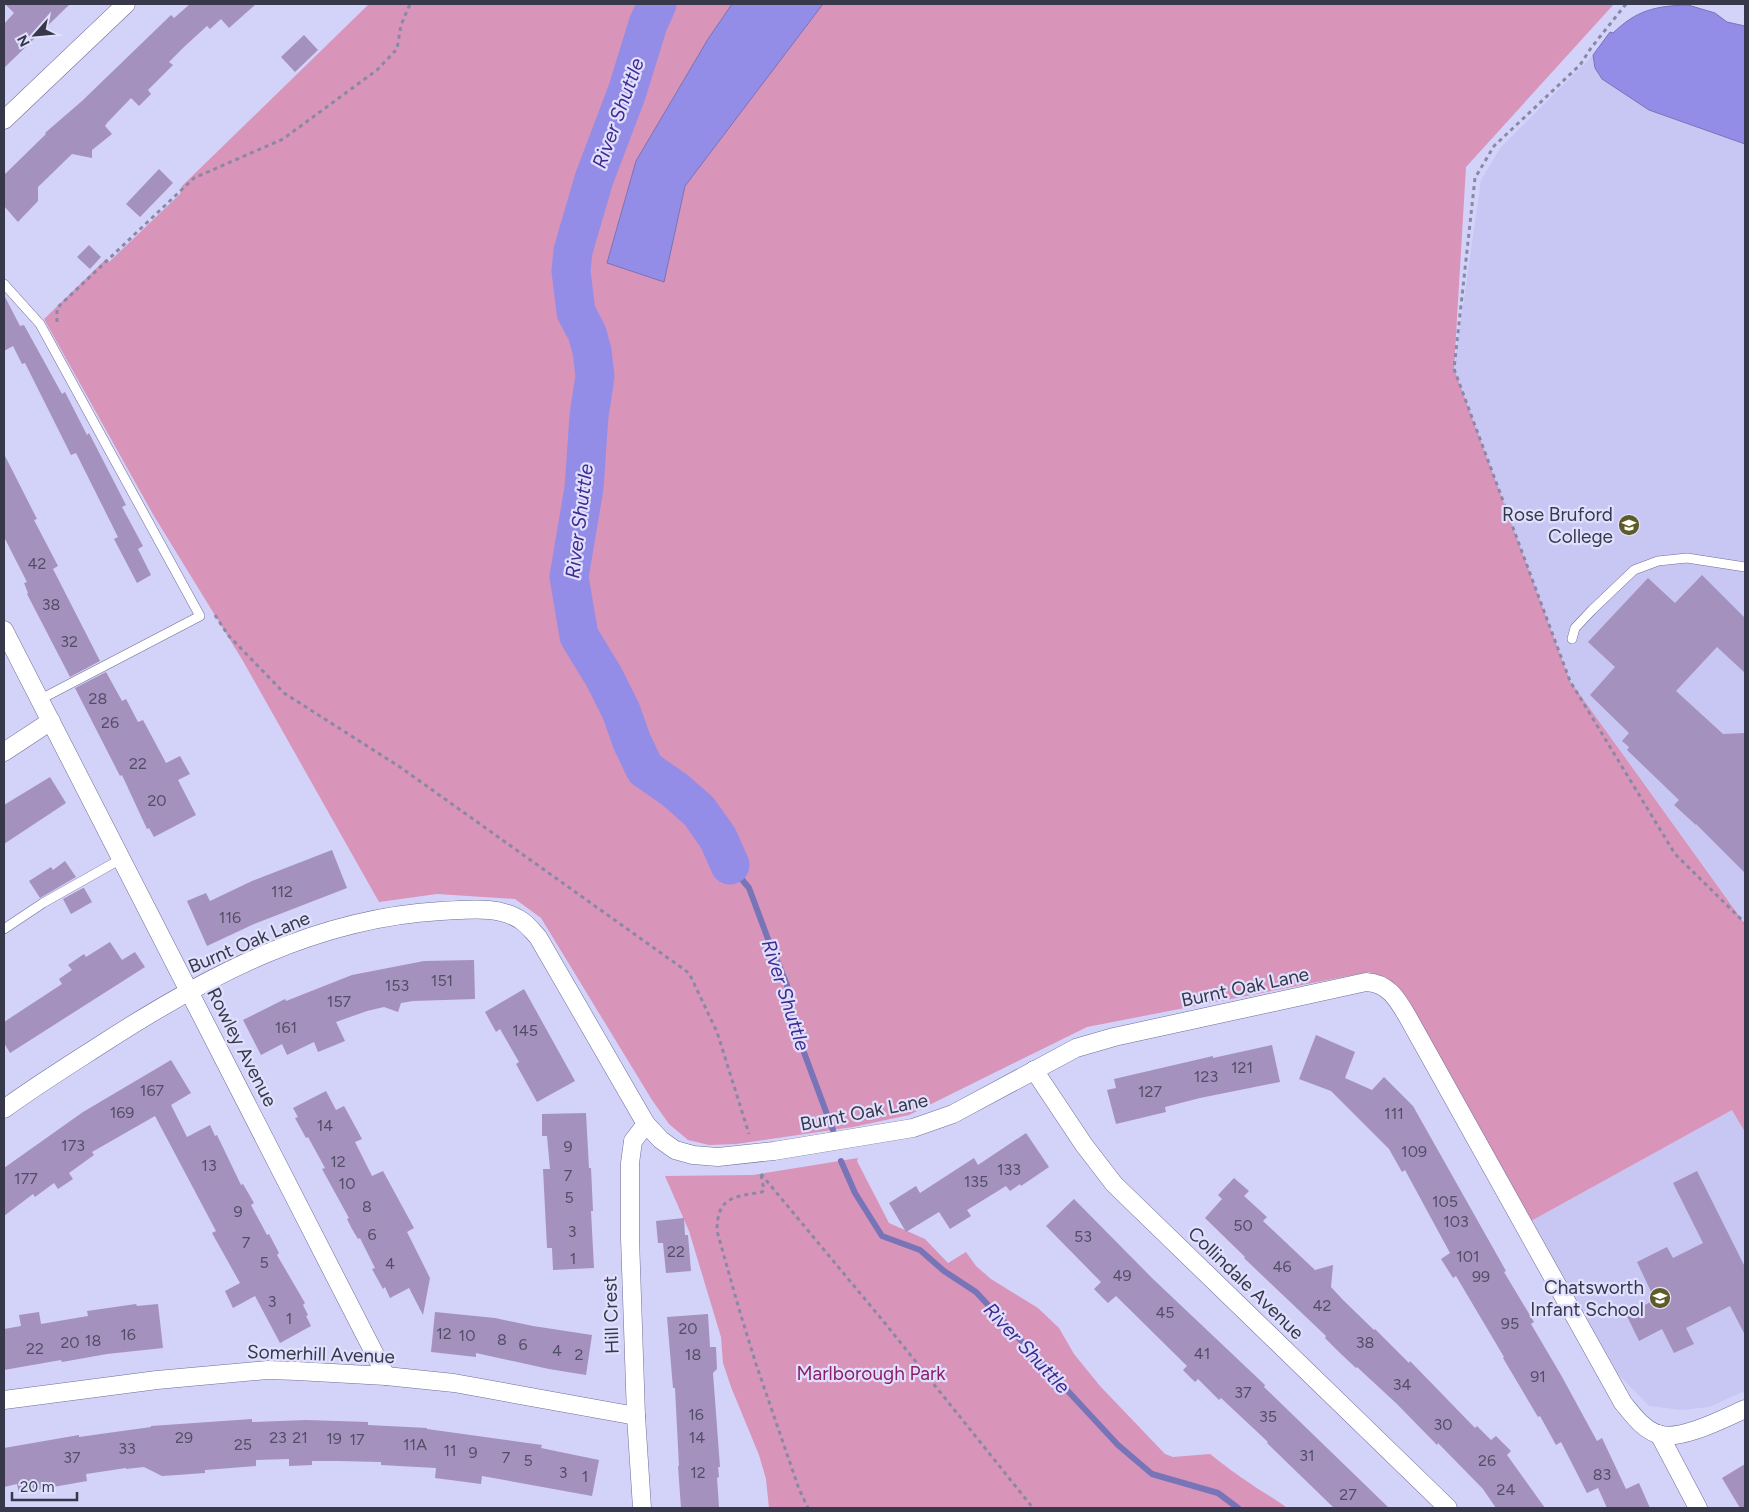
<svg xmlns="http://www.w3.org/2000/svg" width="1749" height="1512" font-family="Figtree,sans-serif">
<rect width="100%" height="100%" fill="#d3d2f9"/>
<!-- built -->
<g fill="#c8c7f4">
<polygon points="1593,55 1595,68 1649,110 1745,144 1745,923 1570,681 1454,369 1481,180 1501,147"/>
<polygon points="1733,1109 1745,1132 1745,1391 1709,1407 1682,1410 1649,1406 1618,1374 1531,1221"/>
</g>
<!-- green -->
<g fill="#d994ba">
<polygon points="369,4 1614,4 1466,167 1454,369 1570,681 1745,924 1745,1132 1732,1110 1531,1221 1396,984 1369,972 1087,1027 909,1115 853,1127 736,1144 709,1145 688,1140 669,1124 652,1100 541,918 515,899 437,894 379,902 243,661 154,516 44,319 106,259 109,262 180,194 182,186"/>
<path d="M858 1158 857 1161 889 1223 925 1239 948 1263 966 1252 976 1266 991 1279 1038 1308 1059 1328 1074 1354 1100 1386 1165 1454 1173 1457 1210 1454C1223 1464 1237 1475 1251 1484 1263 1493 1275 1498 1287 1508H769L766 1479 759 1455 731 1387 723 1363 721 1337 689 1231 665 1176 753 1175Z"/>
</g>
<!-- water -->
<g fill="#948de7" stroke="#7874b8">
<polygon points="732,4 823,4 685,186 664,282 607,263 636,161 708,39"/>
<path d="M1688 5 1715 13 1727 22 1745 26V144L1649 110 1602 79 1595 68 1593 55 1610 32 1613 33C1637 10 1655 6 1688 5Z"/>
</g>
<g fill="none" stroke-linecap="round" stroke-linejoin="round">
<!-- stream -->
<g stroke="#7874b8" stroke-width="6">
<polyline points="730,865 749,888 768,939 787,985 790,1015 834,1133"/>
<polyline points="841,1161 855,1193 882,1236 920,1250 944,1271 976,1292 1118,1445 1152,1474 1218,1493 1238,1508"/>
</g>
<!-- river -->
<polyline stroke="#948de7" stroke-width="39" points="657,4 648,24 627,92 594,179 573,251 571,271 576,312 587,333 592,351 595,376 589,416 584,488 569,577 579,636 604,677 621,711 632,742 645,769 675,790 699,811 718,838 730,865"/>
</g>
<!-- building -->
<g fill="#a591bd">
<polygon points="5,4 70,4 4,68 4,24 14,13"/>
<polygon points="190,4 256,4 229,28 221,19 210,29 207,26 185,46 169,62 173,65 148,90 151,94 139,106 131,98 107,123 105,126 112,134 92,150 92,158 72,154 38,187 38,201 18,222 4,206 4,175 46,134 45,133 82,101 171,15 174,18"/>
<polygon points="304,35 318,50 295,72 281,57"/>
<polygon points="159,169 173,183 140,217 126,204"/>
<polygon points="89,245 101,257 90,269 77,257"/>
<polygon points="4,295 20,326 24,325 62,394 65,392 87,435 89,433 126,505 122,507 143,546 138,549 151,575 137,583 114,539 118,537 76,453 71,455 25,363 22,364 13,346 4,351"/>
<polygon points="4,454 37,519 34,520 58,566 53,569 100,661 70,677 27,594 28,593 24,583 27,582 4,537"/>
<polygon points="1702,575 1745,618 1745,673 1717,647 1676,691 1723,734 1745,733 1745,873 1696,824 1696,825 1674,805 1679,800 1627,750 1629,747 1622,741 1629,733 1590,695 1615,667 1588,642 1648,578 1675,603"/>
<polygon points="106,672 122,701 126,699 138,722 143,720 166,763 180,756 190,774 178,780 196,815 154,837 149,828 147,829 122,775 120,776 75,688"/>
<polygon points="50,777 66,803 4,844 4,805"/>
<polygon points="332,850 347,888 254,924 207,946 187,901 206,893 210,901 252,881"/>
<polygon points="65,861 76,877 40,898 29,881 51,867 53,870"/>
<polygon points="83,888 84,888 92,902 71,914 63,899"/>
<polygon points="110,942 122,960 135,952 145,967 10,1053 4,1043 4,1022 62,984 59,979 72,970 68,965 84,954 86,957"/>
<polygon points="474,960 475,999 413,1001 401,1003 398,1012 384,1007 367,1011 336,1022 345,1041 318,1052 314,1042 287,1055 282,1044 261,1055 243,1020 285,999 286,1001 352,975 424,961"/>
<polygon points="524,989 575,1081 537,1102 516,1064 519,1062 500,1029 496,1032 485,1012"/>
<polygon points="1316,1035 1355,1052 1345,1078 1372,1090 1384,1077 1413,1106 1506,1271 1504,1272 1534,1322 1531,1324 1561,1375 1597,1441 1602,1438 1626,1489 1639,1483 1650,1508 1607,1508 1598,1488 1587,1493 1561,1442 1556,1445 1540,1416 1538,1417 1503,1358 1504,1357 1456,1276 1453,1278 1441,1259 1450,1253 1405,1170 1402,1172 1389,1149 1331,1091 1299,1079"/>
<polygon points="1272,1045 1280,1082 1200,1098 1165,1107 1166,1112 1116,1124 1107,1090 1116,1088 1114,1079 1213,1056 1213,1058"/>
<polygon points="171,1060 191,1093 171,1105 187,1137 210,1125 215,1136 217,1135 241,1185 243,1184 254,1203 251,1205 267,1235 269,1234 279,1253 277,1255 305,1303 303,1305 308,1315 306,1316 311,1326 280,1343 255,1296 233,1308 225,1291 240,1283 212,1233 216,1231 155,1116 92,1152 94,1155 69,1173 73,1179 58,1189 54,1183 35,1197 33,1194 4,1216 4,1168 83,1112"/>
<polygon points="326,1091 336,1110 344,1106 362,1139 355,1142 372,1176 383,1171 414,1228 407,1232 430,1278 423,1315 409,1288 390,1298 385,1287 383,1289 372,1269 375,1268 360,1238 358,1239 352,1229 347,1219 349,1218 322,1169 325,1168 308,1137 306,1138 295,1118 298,1117 293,1108"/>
<polygon points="586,1113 589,1168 591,1168 593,1211 591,1211 594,1268 553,1270 552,1248 547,1248 543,1169 550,1169 547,1136 542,1136 542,1114"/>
<polygon points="1026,1133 1049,1167 1021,1186 1020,1184 1010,1191 1006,1186 967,1210 971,1216 950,1229 939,1212 906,1232 889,1203 916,1186 920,1193 974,1158 978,1165"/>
<polygon points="1697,1171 1745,1267 1745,1335 1730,1306 1686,1328 1694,1344 1674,1353 1662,1329 1639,1341 1626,1314 1655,1300 1637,1262 1667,1247 1673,1258 1703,1243 1673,1183"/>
<polygon points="1234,1178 1249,1191 1244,1196 1267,1217 1263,1221 1315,1270 1333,1265 1331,1287 1343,1300 1374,1330 1375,1329 1409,1363 1410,1361 1475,1428 1477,1426 1491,1440 1496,1436 1511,1451 1507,1455 1545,1508 1496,1508 1483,1489 1438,1443 1437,1445 1397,1404 1357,1367 1356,1368 1340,1353 1325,1338 1326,1336 1244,1258 1245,1257 1205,1218 1222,1199 1218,1195"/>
<polygon points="1074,1199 1153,1279 1265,1385 1264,1387 1389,1508 1334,1508 1267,1443 1268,1442 1221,1398 1219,1400 1198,1379 1195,1382 1183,1370 1187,1366 1116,1296 1108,1303 1094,1289 1101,1282 1046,1226"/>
<polygon points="684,1218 685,1235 688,1235 691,1271 666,1273 663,1243 658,1243 656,1221"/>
<polygon points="136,1304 137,1306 158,1304 163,1348 107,1354 62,1362 61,1360 4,1370 4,1329 21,1326 19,1315 39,1312 41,1324 88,1316 87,1311"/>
<polygon points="435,1312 495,1318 533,1326 592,1335 586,1375 549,1369 476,1353 476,1357 431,1352"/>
<polygon points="708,1314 710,1347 716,1347 717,1369 713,1373 720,1467 718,1467 719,1477 717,1478 719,1507 681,1508 678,1466 679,1466 675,1388 673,1388 667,1317"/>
<polygon points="252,1419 252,1422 306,1420 368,1422 368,1425 427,1428 427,1429 542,1445 541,1448 599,1460 592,1496 482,1476 481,1484 435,1478 436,1468 381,1465 381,1462 338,1461 312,1461 312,1465 289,1466 289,1459 256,1460 256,1466 205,1470 205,1473 177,1475 162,1476 144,1467 126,1469 126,1468 86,1474 87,1481 19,1493 17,1484 4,1487 4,1448 79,1435 79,1437 151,1427 151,1426"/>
<polygon points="1745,1464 1745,1508 1740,1508 1722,1478"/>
</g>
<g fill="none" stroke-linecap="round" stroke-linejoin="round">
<!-- lane casing -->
<g stroke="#6f6d99" stroke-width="10">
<g id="lane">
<polyline points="4,284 40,324 200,616 39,700"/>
<polyline points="1572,639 1575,628 1592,610 1634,570 1658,561 1687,558 1745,567"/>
<polyline points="4,929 43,903 121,859"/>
</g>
</g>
<!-- street casing -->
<g stroke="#6f6d99" stroke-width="19">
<g id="street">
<polyline points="4,120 126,4"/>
<polyline points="4,630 386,1376"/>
<polyline points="4,752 51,721"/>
<polyline points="1034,1070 1084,1145 1114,1184 1448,1508"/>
<path d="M4 1109C37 1085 71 1064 105 1042 209 975 316 918 441 911 467 910 499 905 522 921 528 925 533 932 538 937L646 1124 661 1140 675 1150 693 1155 718 1157 774 1151 913 1128 953 1114 1076 1048 1114 1037 1366 982C1390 983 1399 1002 1410 1021L1623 1403C1633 1415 1642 1428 1657 1434 1679 1442 1725 1418 1745 1409"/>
<polyline points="4,1400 157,1380 268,1370 297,1371 386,1376 454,1383 636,1416"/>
<polyline points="1659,1434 1698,1508"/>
<polyline points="642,1508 636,1416 630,1238 630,1163 633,1141 646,1124"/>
</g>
</g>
<!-- path -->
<g stroke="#8989a6" stroke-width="3" stroke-dasharray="4 4" stroke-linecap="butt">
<polyline points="1626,4 1591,48 1580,65 1494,146 1475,178 1454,369 1570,681 1675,854 1745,923"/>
<polyline points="57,322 57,308 194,178 283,139 377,70 397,49 401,25 410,4"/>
<polyline points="215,615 228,635 284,693 400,767 689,973 717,1032 749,1134"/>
<polyline points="761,1174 884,1322 1033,1508"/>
<path d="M761 1175 764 1190 762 1192C733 1197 717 1197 717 1231L739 1309 756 1364 799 1489 808 1508"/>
</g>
<!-- lane -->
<use href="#lane" stroke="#fff" stroke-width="9"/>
<!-- street -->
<use href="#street" stroke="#fff" stroke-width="18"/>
</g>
<!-- icons -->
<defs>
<g id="university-disc" transform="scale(1.125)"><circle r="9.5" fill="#5e5b27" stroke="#e0e0fe"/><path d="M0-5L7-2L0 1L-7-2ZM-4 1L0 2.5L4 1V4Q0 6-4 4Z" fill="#fff"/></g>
<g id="school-disc" transform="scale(1.125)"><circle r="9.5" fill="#5e5b27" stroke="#e0e0fe"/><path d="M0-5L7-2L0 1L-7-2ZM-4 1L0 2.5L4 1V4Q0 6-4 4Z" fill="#fff"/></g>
</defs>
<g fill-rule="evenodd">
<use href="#university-disc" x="1629" y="525"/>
<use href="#school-disc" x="1660" y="1298"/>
</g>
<g text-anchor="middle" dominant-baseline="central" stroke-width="4.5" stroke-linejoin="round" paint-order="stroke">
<!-- number labels -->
<g font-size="16" fill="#534e68">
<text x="37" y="563">42</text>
<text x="51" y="604">38</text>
<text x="69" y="641">32</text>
<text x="98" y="698">28</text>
<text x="110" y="722">26</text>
<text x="138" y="763">22</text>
<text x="157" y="800">20</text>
<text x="282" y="891">112</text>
<text x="230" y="917">116</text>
<text x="442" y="980">151</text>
<text x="397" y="985">153</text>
<text x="339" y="1001">157</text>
<text x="286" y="1027">161</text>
<text x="525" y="1030">145</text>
<text x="1242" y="1067">121</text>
<text x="1206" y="1076">123</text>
<text x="152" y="1090">167</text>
<text x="1150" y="1091">127</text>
<text x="122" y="1112">169</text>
<text x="1394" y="1113">111</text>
<text x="325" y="1125">14</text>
<text x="73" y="1145">173</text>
<text x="568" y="1146">9</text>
<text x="1414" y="1151">109</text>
<text x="338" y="1161">12</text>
<text x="209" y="1165">13</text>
<text x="1009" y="1169">133</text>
<text x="568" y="1175">7</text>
<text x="26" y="1178">177</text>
<text x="976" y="1181">135</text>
<text x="347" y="1183">10</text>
<text x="569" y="1197">5</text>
<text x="1445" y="1201">105</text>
<text x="367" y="1206">8</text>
<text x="238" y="1211">9</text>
<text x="1456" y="1221">103</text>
<text x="1243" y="1225">50</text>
<text x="572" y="1231">3</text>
<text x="372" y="1234">6</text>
<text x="1083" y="1236">53</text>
<text x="246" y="1242">7</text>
<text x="676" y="1251">22</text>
<text x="1468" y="1256">101</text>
<text x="573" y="1258">1</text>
<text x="264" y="1262">5</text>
<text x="390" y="1263">4</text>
<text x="1282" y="1266">46</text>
<text x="1122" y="1275">49</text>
<text x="1481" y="1276">99</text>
<text x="272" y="1301">3</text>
<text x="1322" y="1305">42</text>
<text x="1165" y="1312">45</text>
<text x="289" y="1318">1</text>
<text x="1510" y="1323">95</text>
<text x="688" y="1328">20</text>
<text x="444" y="1333">12</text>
<text x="128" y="1334">16</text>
<text x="467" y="1335">10</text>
<text x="502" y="1339">8</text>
<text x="93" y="1340">18</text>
<text x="70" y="1342">20</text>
<text x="1365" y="1342">38</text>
<text x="523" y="1344">6</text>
<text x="35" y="1348">22</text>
<text x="557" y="1350">4</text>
<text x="1202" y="1353">41</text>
<text x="579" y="1354">2</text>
<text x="693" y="1354">18</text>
<text x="1538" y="1376">91</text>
<text x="1402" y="1384">34</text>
<text x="1243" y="1392">37</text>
<text x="696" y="1414">16</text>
<text x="1268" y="1416">35</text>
<text x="1443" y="1424">30</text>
<text x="184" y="1437">29</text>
<text x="278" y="1437">23</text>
<text x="300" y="1437">21</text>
<text x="697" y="1437">14</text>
<text x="334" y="1438">19</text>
<text x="357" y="1439">17</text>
<text x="243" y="1444">25</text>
<text x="415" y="1444">11A</text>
<text x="127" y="1448">33</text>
<text x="450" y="1450">11</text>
<text x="473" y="1452">9</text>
<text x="1307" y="1455">31</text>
<text x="72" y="1457">37</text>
<text x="506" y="1457">7</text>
<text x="528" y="1460">5</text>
<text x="1487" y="1460">26</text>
<text x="563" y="1472">3</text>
<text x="698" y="1472">12</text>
<text x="1602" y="1474">83</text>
<text x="585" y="1476">1</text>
<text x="1506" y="1489">24</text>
<text x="1348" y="1494">27</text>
</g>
<!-- poi labels -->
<g font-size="19" fill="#38384b" stroke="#e0e0fe" text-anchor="end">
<text x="1613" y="514">Rose Bruford<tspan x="1613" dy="22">College</tspan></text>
<text x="1644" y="1287">Chatsworth<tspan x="1644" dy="22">Infant School</tspan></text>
</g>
<!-- street labels -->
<g font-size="19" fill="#38384b" stroke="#e0e0fe">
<text transform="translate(249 942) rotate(-23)">Burnt Oak Lane</text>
<text transform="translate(1245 987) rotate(-12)">Burnt Oak Lane</text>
<text transform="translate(242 1047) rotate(63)">Rowley Avenue</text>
<text transform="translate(864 1112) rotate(-11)">Burnt Oak Lane</text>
<text transform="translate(1246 1283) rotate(44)">Collindale Avenue</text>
<text transform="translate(611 1315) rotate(-92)">Hill Crest</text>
<text transform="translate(321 1354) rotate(2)">Somerhill Avenue</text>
</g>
<!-- park labels -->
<g font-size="19" fill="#8b1f65" stroke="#e0e0fe">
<text x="871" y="1373">Marlborough Park</text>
</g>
<!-- water labels -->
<g font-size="20" font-style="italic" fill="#412b91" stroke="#e0e0fe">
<text transform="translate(618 113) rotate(-70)">River Shuttle</text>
<text transform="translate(579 521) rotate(-83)">River Shuttle</text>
<text transform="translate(786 995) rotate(72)">River Shuttle</text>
<text transform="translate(1027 1348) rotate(47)">River Shuttle</text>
</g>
</g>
<!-- border -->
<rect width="1749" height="1512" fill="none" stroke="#38384b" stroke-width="10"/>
<!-- north arrow -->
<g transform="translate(35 35) rotate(243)" stroke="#e0e0fe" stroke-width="4" paint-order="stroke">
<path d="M0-4L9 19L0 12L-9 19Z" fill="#38384b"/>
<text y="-8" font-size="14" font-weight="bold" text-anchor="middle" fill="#38384b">N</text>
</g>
<!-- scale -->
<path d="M12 1492v8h65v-8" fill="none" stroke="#38384b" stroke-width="2.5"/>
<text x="20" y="1492" font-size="15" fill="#38384b" stroke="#e0e0fe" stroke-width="4" paint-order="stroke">20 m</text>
</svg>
